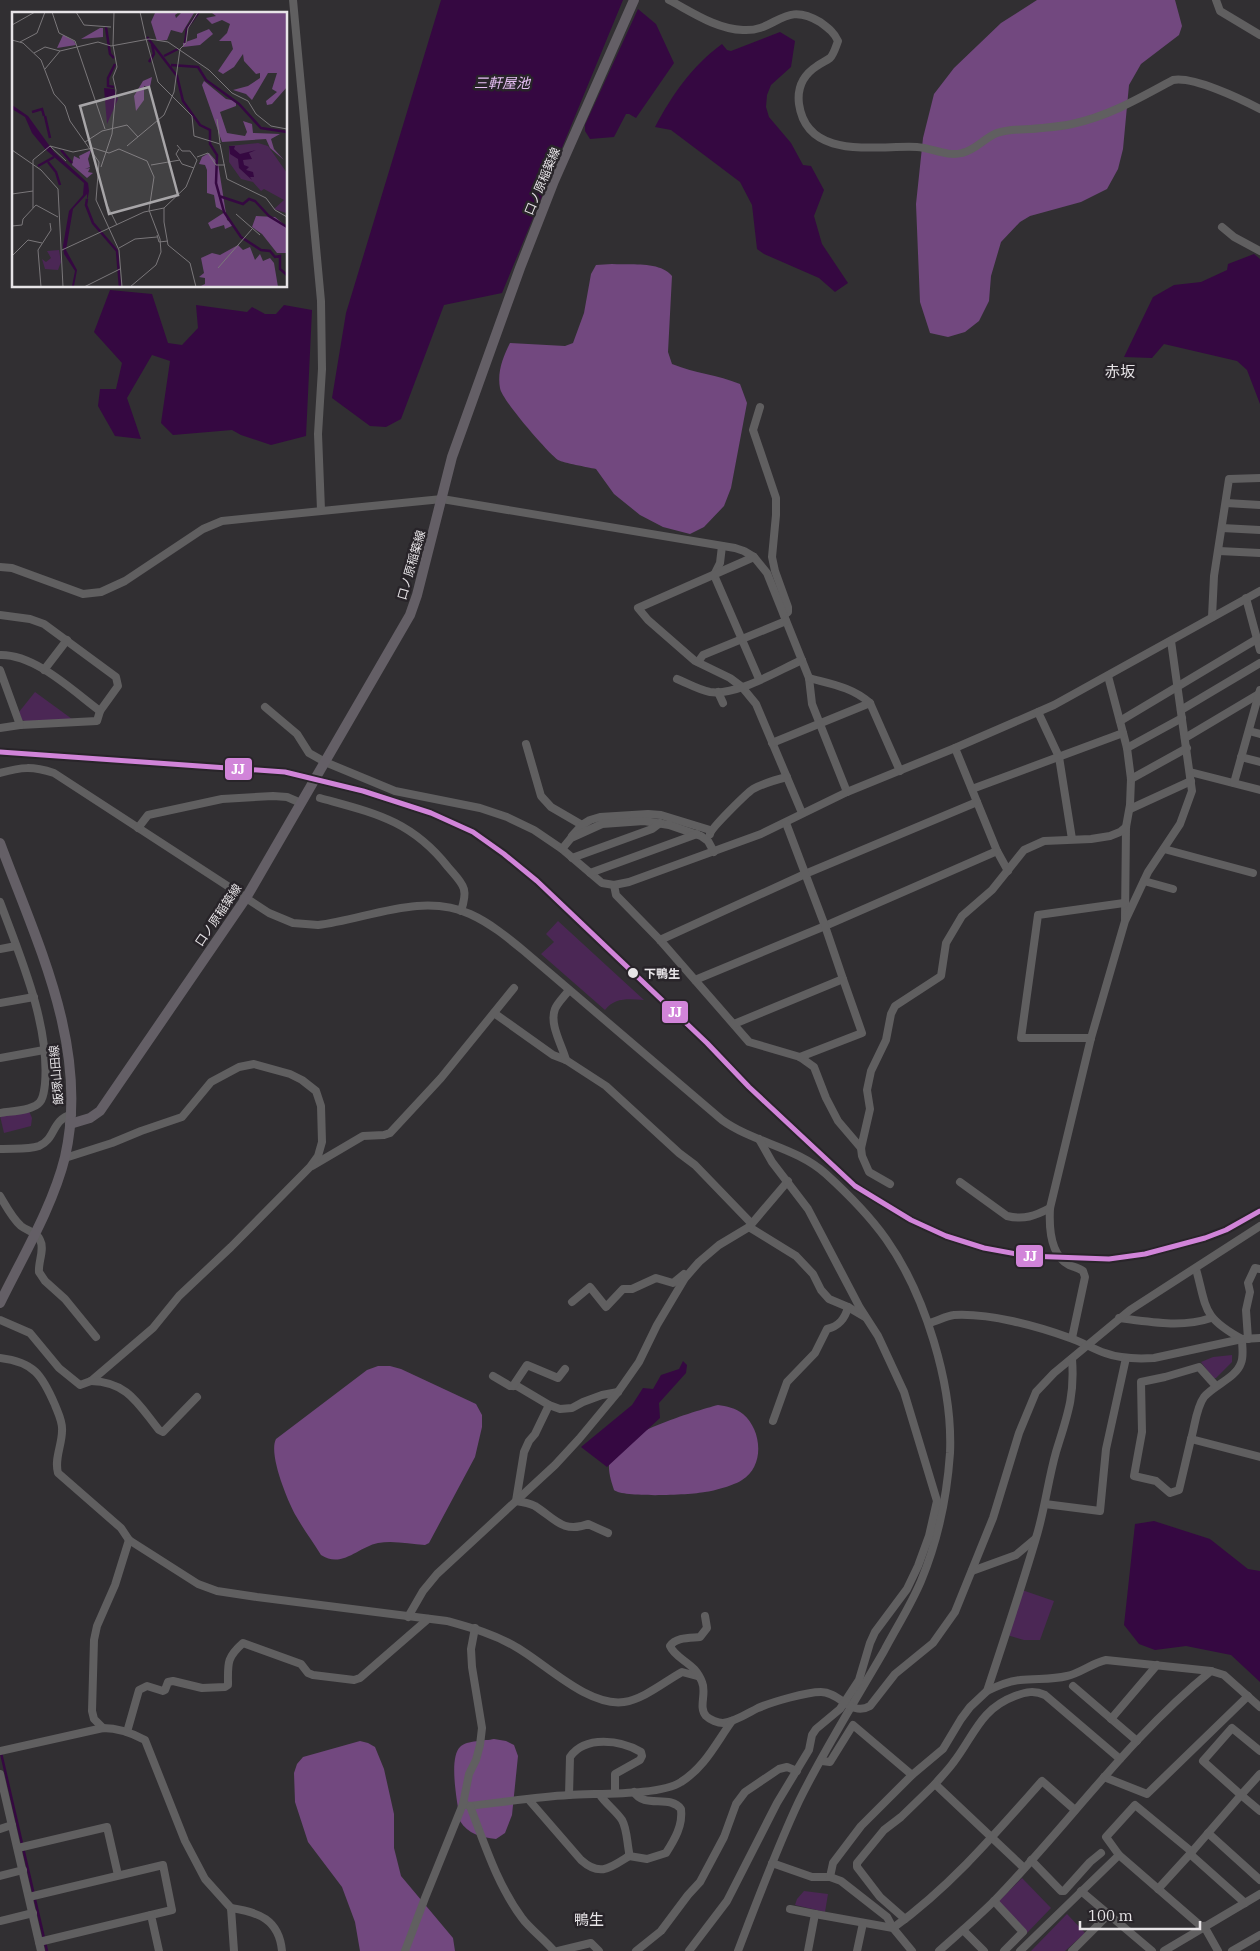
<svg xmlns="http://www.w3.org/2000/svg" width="1260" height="1951" font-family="'IBM Plex Serif','Noto Sans JP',serif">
<rect width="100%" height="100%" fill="#312f32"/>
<!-- green -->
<g fill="#4b2755">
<polygon points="35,692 72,719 28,722 22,720 19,712"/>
<path d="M558 921 644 1000C629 999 615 997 605 1010L541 954 554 942 546 934Z"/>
<polygon points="29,1111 32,1118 31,1126 4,1133 0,1116"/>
<polygon points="1232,1355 1232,1362 1216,1378 1213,1378 1201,1362 1213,1357"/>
<polygon points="1022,1590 1054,1601 1040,1640 1024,1640 1007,1635"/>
<polygon points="1022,1878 1051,1908 1027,1933 1000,1904 999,1901"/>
<polygon points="804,1891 828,1894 825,1912 795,1905 797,1899"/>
<polygon points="1067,1914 1085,1933 1065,1951 1031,1951"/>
</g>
<!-- forest -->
<g fill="#72487f">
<polygon points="1037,0 1175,0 1182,26 1179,35 1141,64 1129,85 1123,149 1118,169 1107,189 1081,202 1030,216 1020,222 1001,242 991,276 989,301 979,321 965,332 948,337 930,333 920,302 916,204 923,138 934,94 954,68 1001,23"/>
<path d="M612 264C631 265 660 261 672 276L668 352 672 364C694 373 718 375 740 384L747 403 731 488 724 506 704 527 690 534 663 527 640 515 614 494 596 469C587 467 564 463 558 460 548 453 501 399 500 388 497 372 503 357 510 343L565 346 573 343 584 313 591 274 596 265Z"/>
<path d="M378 1366H390L401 1369 476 1404 482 1415V1427L475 1457 429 1543 425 1545C410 1544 393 1540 378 1543 358 1547 342 1569 321 1555 313 1542 304 1530 296 1516 288 1502 268 1454 276 1439L367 1370Z"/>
<path d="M718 1405C726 1406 736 1408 743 1414 762 1430 765 1466 742 1480 735 1485 714 1491 705 1492 690 1495 624 1498 614 1490 611 1481 607 1469 610 1459 615 1435 695 1411 718 1405Z"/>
<path d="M494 1739 506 1741 514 1745 518 1756 512 1815 505 1833 496 1839C481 1837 468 1834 460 1821 458 1805 448 1759 460 1747 467 1740 485 1741 494 1739Z"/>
<polygon points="360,1741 368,1743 375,1747 384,1769 394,1814 394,1848 401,1876 453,1938 455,1951 360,1951 355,1922 342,1887 308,1842 295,1802 294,1773 297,1764 303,1757"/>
</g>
<!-- water -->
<g fill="#350841">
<polygon points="441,0 623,0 502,293 444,305 401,419 386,427 370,426 332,398 346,313"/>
<polygon points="638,9 656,24 674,63 636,118 629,114 626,114 614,137 590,139 585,131 585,125"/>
<path d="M780 32 795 41 791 67 771 85 767 95 766 107 769 117 791 143 803 165 811 166 824 190 814 216 822 244 848 283 835 292 819 278 764 254 757 249 752 205 740 182 671 130 655 127C672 95 692 66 722 44L727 50 731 51Z"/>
<polygon points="1254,254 1260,259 1260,404 1247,370 1237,361 1164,344 1152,358 1124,357 1153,297 1174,285 1201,282 1227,270 1228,264"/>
<polygon points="110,290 152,294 168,343 182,345 198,328 196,305 247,312 252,307 265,314 276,314 284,305 312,310 306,436 271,445 241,435 232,430 173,435 161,423 170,361 152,355 127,398 141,439 115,436 98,406 100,389 116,389 122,363 94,332"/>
<polygon points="683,1361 687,1365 686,1373 659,1403 660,1418 607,1467 581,1447 632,1405 643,1388 653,1389 661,1375 679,1369"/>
<polygon points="1154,1521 1210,1539 1248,1569 1260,1571 1260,1682 1231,1655 1186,1646 1155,1650 1139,1644 1124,1625 1135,1524"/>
</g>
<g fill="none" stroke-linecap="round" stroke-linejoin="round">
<!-- stream -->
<polyline stroke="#350841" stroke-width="2.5" points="1,1753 47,1951"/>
<!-- minor -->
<g stroke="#605f60" stroke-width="8">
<polyline points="293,0 321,301 322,369 318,434 321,510"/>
<path d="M669 0C692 12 716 29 743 30 777 32 783 0 820 22 828 28 834 32 838 41 836 46 834 54 830 58 826 61 821 63 817 66 803 75 797 88 799 104 807 161 877 145 917 147 932 148 947 157 962 153 976 150 984 138 997 133 1011 128 1028 130 1042 128 1052 127 1063 126 1072 124 1109 116 1140 98 1173 80 1193 76 1241 99 1260 109"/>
<polyline points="1216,0 1220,11 1260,35"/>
<polyline points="1222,227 1234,237 1260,251"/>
<polyline points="760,407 753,430 776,498 776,515 772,557 775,571 788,607 788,612 784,615"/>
<polyline points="1226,503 1260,505"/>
<polyline points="1222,528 1260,530"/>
<polyline points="722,546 720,563 714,575 759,679"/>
<polyline points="1219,551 1260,553"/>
<polyline points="754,557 638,608 648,620 695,661 730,678 742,687 756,704 802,813"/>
<polyline points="0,567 12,568 83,594 101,592 125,581 203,529 222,521 442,499 735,548 744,551 754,557 767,573 809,678 812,704 847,792"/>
<polyline points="1246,598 1260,650"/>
<polyline points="0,615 30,619 44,624 116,677 118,686 100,711 97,721 20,725 0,670"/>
<polyline points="1212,617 1214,576 1229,479 1260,478"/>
<path d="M0 655C35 654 73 691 100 711"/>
<polyline points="698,662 703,655 786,621"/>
<polyline points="44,670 67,640"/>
<polyline points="1108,676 1127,748 1131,779 1130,805 1126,827 1125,919"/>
<path d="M809 678C831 684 852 687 870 703"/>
<path d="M677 679C687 683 699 690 710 692 737 696 777 671 802 660"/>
<polyline points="718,692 723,703"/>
<polyline points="265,707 297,734 309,753 325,762 395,791 480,808 507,817 534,830 562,849 602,883 614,885 629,882 761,834 847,792 955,748 1054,705 1260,591"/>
<polyline points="1181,710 1260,663"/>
<polyline points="1038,712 1059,757 1072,839"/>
<polyline points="1120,721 1257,639"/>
<polyline points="0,728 20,725"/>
<polyline points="1249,731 1260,734"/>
<polyline points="1185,738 1259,694"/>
<polyline points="772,743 870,703 900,771"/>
<polyline points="526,744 541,796 551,807 582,825"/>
<polyline points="955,748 997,851 1008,871"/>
<polyline points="1127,748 1182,718"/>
<polyline points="1241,757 1260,762"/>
<polyline points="1190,772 1260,790"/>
<path d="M0 773C22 767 32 766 54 773L269 913 293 923 318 925C367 919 422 892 470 914 490 923 507 937 524 951L722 1120C754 1143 796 1147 826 1174 848 1194 869 1215 886 1239 925 1294 953 1385 950 1453 947 1497 938 1540 921 1581 911 1605 896 1628 884 1651 855 1701 824 1750 799 1801 776 1850 757 1901 738 1951"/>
<polyline points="1131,779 1187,748"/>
<polyline points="1234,783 1260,690"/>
<polyline points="972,789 1123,733"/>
<path d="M320 798C374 813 411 820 448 867 463 885 469 887 461 911"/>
<polyline points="1130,809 1191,781"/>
<polyline points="138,828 148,815 222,799 273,796 287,797 301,803"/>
<path d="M710 834C711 828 747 793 753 789 764 783 775 780 787 777"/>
<polyline points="572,836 582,825 590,820 600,817 648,814 661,815 710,830"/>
<polyline points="562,849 571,838 602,824 644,821 669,825 701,836 708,841 714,852"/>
<polyline points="1164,849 1253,873"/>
<polyline points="572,858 652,829 660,823"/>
<polyline points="590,873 697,834"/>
<polyline points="1144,881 1173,889"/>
<polyline points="614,885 616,895 660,940 749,1042 800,1057 814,1067 826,1098 838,1121 861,1148"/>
<path d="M0 902C20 956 50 1025 45 1084 44 1090 44 1097 40 1102 33 1111 11 1111 0 1113"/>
<polyline points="660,940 805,874 977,802"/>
<polyline points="0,949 16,946"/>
<polyline points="695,980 825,926 997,851"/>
<polyline points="0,1003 34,997"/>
<polyline points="494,1013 553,1055 566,1060 606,1086 679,1153 695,1165 751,1223"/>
<polyline points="734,1024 843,979 825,926 786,823"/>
<polyline points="1091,1038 1021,1038 1038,915 1124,903"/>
<polyline points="800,1057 862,1033 843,979"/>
<polyline points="0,1058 44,1050"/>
<path d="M566 1060C562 1045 549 1024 555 1009 558 1002 565 996 569 990"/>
<path d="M0 1149C12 1148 28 1150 39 1146 56 1139 51 1120 72 1114"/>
<polyline points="312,1166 363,1136 384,1135 390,1133 441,1078 514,988"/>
<path d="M960 1182 1007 1216C1024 1220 1035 1216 1050 1208"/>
<polyline points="890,1184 869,1172 862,1156 861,1148 870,1109 867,1090 871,1071 886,1040 891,1014 895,1006 941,976 946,943 962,916 992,890 1024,850 1044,841 1091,839 1110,836 1120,832 1126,827"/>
<path d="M0 1196C6 1206 12 1218 21 1226 27 1231 37 1232 40 1240 45 1249 38 1262 39 1272L45 1281 65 1299 96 1337"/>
<polyline points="749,1227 796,1256 813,1274 821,1290 829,1299 848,1307 865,1317"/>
<path d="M1196 1269C1207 1309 1202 1317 1242 1339 1242 1347 1244 1356 1241 1363 1236 1378 1214 1385 1204 1397 1196 1408 1195 1426 1191 1439L1260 1457"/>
<polyline points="572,1302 590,1287 606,1307 623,1289 632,1289 656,1278 673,1283 684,1274"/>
<path d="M1119 1318C1150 1322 1182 1328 1211 1318"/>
<polyline points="0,1320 30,1333 59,1368 80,1385 91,1381 153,1328 179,1296 231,1247 310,1167 318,1156 322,1142 321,1106 316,1091 302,1080 290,1074 254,1064 239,1067 211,1082 182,1117 141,1131 112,1143 65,1158"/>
<path d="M929 1323C937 1321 946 1316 954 1315 990 1313 1037 1326 1070 1338 1082 1342 1093 1349 1105 1353 1121 1359 1138 1359 1154 1358L1242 1339 1260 1338"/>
<path d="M1072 1338 1085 1277 1083 1271C1079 1268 1074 1267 1069 1265 1050 1255 1049 1226 1050 1208L1091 1038 1125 921 1148 872 1180 824 1192 791 1171 641"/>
<polyline points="1248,1339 1246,1310 1250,1292 1248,1283 1255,1268 1260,1269"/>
<path d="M0 1358C34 1362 42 1375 55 1405 58 1413 63 1422 62 1431 62 1445 54 1459 58 1473L121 1528 129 1540 198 1584 217 1591 257 1597 447 1621C472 1628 494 1634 516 1647 546 1664 588 1707 624 1702 644 1699 664 1682 682 1672L697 1676"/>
<polyline points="493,1376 510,1386 517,1386 549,1405 560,1409 572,1408 583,1402 602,1395 618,1392"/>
<path d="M91 1381C128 1382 138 1404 159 1430L163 1432 197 1397"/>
<polyline points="513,1386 527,1365 558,1378 565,1369"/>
<path d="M549 1405 535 1434 529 1441 524 1452 516 1501C523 1502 529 1503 535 1506 554 1518 563 1534 588 1524L608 1533"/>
<path d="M773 1421 787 1382 815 1353 827 1329C839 1326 845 1319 848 1307"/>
<polyline points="1191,1439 1179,1490 1170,1493 1156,1481 1134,1476 1142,1432 1141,1382 1165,1377 1199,1367 1216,1386"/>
<polyline points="1045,1504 1100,1511 1106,1449 1126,1358"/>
<polyline points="972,1571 1016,1555 1035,1539"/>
<path d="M705 1616 707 1628 700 1637C690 1638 676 1637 670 1646 674 1656 687 1661 695 1670 697 1672 701 1679 702 1682 707 1693 698 1707 706 1716 710 1720 718 1723 723 1723 735 1722 748 1713 758 1708 772 1702 806 1692 821 1692 840 1692 851 1717 870 1706L895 1674 933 1643 955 1612 993 1518 1019 1433 1036 1392 1054 1373 1130 1310 1260 1226"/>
<polyline points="408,1617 423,1591 437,1574 555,1465 579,1439 618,1392 639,1362 657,1325 685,1278 699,1262 719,1245 749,1227 788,1181"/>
<polyline points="1073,1686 1137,1741"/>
<path d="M987 1691C997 1686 1008 1681 1020 1680 1036 1678 1051 1680 1067 1676 1081 1673 1092 1663 1106 1660L1211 1671"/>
<polyline points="1111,1719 1157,1665"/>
<polyline points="103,1728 94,1719 92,1711 94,1640 97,1626 115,1585 129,1540"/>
<path d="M127 1732 139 1690 147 1686 163 1691 165 1690 168 1682 173 1681 202 1688 225 1687 228 1685C228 1664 226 1658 243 1643L301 1664 308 1673 313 1675 354 1680 360 1678 428 1619"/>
<path d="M0 1751 103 1728C118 1728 132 1733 145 1740L185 1841 205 1879 231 1908 234 1951"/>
<polyline points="822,1761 830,1762 853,1725 912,1775"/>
<polyline points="0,1774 41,1951"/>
<polyline points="1260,1774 1241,1795 1260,1811"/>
<polyline points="1104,1777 1147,1794 1248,1696"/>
<path d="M935 1784C941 1777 948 1770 953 1763 974 1736 980 1709 1015 1696 1026 1692 1034 1690 1045 1695L1120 1759"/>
<path d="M569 1795 570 1757C585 1735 621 1740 641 1752L642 1756 640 1760 615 1774V1793"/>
<path d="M529 1800 581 1860C600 1877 610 1868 629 1856V1852C627 1842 627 1829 622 1820 616 1811 606 1804 600 1795"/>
<path d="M463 1804 470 1806C503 1802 536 1797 569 1795 595 1793 660 1796 681 1782 705 1767 716 1743 732 1721"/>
<path d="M470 1806C485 1845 497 1884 522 1918 529 1928 545 1940 554 1951"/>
<polyline points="0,1829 12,1825"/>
<polyline points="1208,1833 1260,1880"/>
<polyline points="18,1848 107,1827 118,1875"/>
<polyline points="1192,1852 1135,1805 1106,1837 1119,1855 1202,1927"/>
<path d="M629 1856 647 1859 666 1853C675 1839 683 1825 681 1809 670 1794 644 1809 634 1792"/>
<polyline points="1031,1860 1061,1891 1064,1891 1090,1862 1101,1853"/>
<polyline points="772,1863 812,1877 830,1877 841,1881 887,1917 893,1928 912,1951"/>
<polyline points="0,1876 23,1870"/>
<path d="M830 1877 833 1863 861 1826 912 1775 943 1749 961 1719 970 1707 987 1691C1004 1640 1021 1589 1036 1538 1045 1509 1048 1480 1056 1452 1067 1416 1075 1397 1072 1359"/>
<polyline points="1158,1889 1190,1854"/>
<polyline points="1081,1891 1152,1951"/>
<polyline points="29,1897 163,1865 172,1910 151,1915 159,1951"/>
<polyline points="994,1901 1023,1932 1004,1951"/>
<polyline points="1245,1903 1190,1854 1241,1795 1203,1761 1232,1728 1260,1751"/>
<path d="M231 1908C258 1912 279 1919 282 1951"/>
<polyline points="790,1909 815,1914"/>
<polyline points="905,1919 880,1897 857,1867 857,1863 884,1830 901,1817 935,1784 1024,1868"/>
<polyline points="0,1921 33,1913"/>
<polyline points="1204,1926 1218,1951"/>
<polyline points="963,1930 984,1951"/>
<polyline points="39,1942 151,1915"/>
<polyline points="405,1951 425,1898 463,1804 469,1774 476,1760 480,1745 482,1728 472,1667 471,1649 475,1628"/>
<polyline points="558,1951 591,1943 599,1951"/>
<polyline points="636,1951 661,1931 688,1895 700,1882 724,1837 736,1804 745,1792 779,1769 787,1767 797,1771"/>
<polyline points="689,1951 727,1901 777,1803 809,1750 812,1735 816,1729 840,1709 859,1680 870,1643 875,1632 907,1589 918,1566 929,1536 937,1501 904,1392 878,1336 860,1308 808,1209 772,1162 759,1139"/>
<path d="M808 1951 815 1914 893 1928C950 1887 996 1833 1042 1781L1075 1810"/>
<polyline points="857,1951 863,1923"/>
<path d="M939 1951C958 1934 977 1918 995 1900 1068 1825 1129 1737 1211 1671L1224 1675 1260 1707"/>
<polyline points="1020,1951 1119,1855"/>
<polyline points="1072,1951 1109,1914"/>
<polyline points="1164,1951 1260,1894"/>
<polyline points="1232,1951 1260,1935"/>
</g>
<!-- major -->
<g stroke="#645f66" stroke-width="10">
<path d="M0 843C37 943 90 1048 65 1157 53 1206 22 1258 0 1303"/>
<polyline points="70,1124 90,1118 100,1111 246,898 410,615 417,595 452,457 520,268 554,181 634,0"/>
</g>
<!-- rail-1 casing -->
<g stroke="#282429" stroke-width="9">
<polyline id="rail-1" points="0,752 285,772 363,791 431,813 473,832 504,854 537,881 707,1043 749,1087 855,1186 911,1220 946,1236 984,1248 1027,1256 1109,1259 1145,1254 1205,1238 1226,1230 1260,1211"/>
</g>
<!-- rail-1 -->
<use href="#rail-1" stroke="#d184d9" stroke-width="5"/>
</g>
<!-- markers -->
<circle fill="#e7e4e7" stroke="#282429" stroke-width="2" cx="633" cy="973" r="6"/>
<g text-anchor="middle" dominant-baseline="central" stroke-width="5" stroke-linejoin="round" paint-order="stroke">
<!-- street labels -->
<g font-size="12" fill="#e7e4e7" stroke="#282429">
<text transform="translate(542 181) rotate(-67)">口ノ原稲築線</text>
<text transform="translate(411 565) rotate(-74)">口ノ原稲築線</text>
<text transform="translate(218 915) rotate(-56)">口ノ原稲築線</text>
<text transform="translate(56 1075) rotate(-95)">飯塚山田線</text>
</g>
<!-- stop labels -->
<g font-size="12" font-weight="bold" fill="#e7e4e7" stroke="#282429" text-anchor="start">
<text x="644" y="973">下鴨生</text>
</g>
<!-- water labels -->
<g font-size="14" font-style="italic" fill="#e6bef3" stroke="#282429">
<text x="502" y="83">三軒屋池</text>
</g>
<!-- quarter labels -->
<g font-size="15" fill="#e7e4e7" stroke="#282429">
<text x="1120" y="371">赤坂</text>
<text x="589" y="1919">鴨生</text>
</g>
</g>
<!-- overview -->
<g transform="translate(12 12)">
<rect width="275" height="275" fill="#312f32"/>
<path d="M246 131 256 134 275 161 274 201 262 197 272 188 252 177 249 179 241 170 229 167 217 150V134ZM47 238 49 250 46 258 33 257 30 247 34 250 39 246 35 239Z" fill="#4b2755"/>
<path d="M167 0 163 3 164 6 169 1H182L170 21 159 18 155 28 145 29 139 10 143 1ZM200 1H275V75L260 92 255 93 254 89 265 80 260 77 265 61H256L240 88 234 82 221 78 236 74 248 66V61L244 62 232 49 231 42 222 55 211 62 206 59 221 37 219 29H207L215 21 218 12 210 8 200 12 194 6 204 4ZM88 16H91V25L69 27ZM197 17 201 22 188 33 171 35V31L185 26V22ZM51 23 62 29 64 33 45 36ZM140 65 138 75 132 74V88L124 99 122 84 131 69ZM192 69 214 87 224 89V94L208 100 215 121 233 124 235 120 231 109 240 112 241 121 268 122 259 127 262 137 272 148 258 136 254 127 210 130 190 73ZM79 138 76 147 78 155 73 157 78 156 76 160 81 161 75 166 60 153 62 144 68 147 67 144ZM197 141 206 151 215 208 222 213 213 217 212 213 199 217 196 211 213 200 204 195 202 183 195 181V158L193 153 187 152 190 145ZM244 204 263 205 275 215V241H265L250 222 240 215ZM226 233 231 238 238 235 243 248 248 242 251 249 258 246 262 251 266 275 189 274 193 272V266L187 265 192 261 189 246 200 241 208 243Z" fill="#72487f"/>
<path d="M92 76 102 77 106 87 95 112ZM0 93 16 104 42 140 76 171 77 179 75 190V182L61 197 54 238 65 258 62 274H60L63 259 52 242 51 234 57 199 71 183 72 171 34 138 20 121 13 105 0 97ZM223 134 222 137 228 142 244 138 237 141 240 147 231 148 232 153 237 155 234 158 241 160 242 165H238L240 168 227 156 226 147 218 142 217 134Z" fill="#350841"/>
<path fill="none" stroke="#350841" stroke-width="2.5" d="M94 15 98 42 102 46M135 25 165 64 171 89 188 113 198 118V132L205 143 204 171 212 200 229 225 249 238 258 239 263 245 268 244V257L275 263M173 31 175 16 187 0M152 44 166 37M137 50 142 42 140 32M159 53 186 55 194 68 227 92 249 116 275 120M102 75 96 74V66L103 52M20 100 30 97 32 104M33 104 38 126M49 138 60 151M36 150 44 160 48 173M26 154 42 145M207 184 231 192 237 187 243 189 257 204 275 215M75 187 74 193 81 211 105 239 108 275"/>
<path fill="none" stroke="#7a777a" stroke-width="1" d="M40 0 47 21 63 29 93 117M64 0 72 13 99 15M128 0 134 27M0 13 23 0M134 27 146 70 180 104 182 124 208 132 215 167 254 186 263 198 275 205M0 28 11 31 29 48 42 82 53 94 58 109 87 150 84 188 107 238 110 275M8 30 25 21 33 0M101 33 102 0M22 41 33 35 48 39 86 30 99 34 137 27 156 30 197 58 220 81 236 89 244 102 259 114 275 117M33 57 48 39M205 107 208 131M73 130 90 119 115 113 126 125M165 133 170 139H178L185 148 174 175 152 196V210L156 233 178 251 184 275M38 134 54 149M115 134 152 103 162 80 168 37 174 31 176 16 186 0M167 137 164 142 170 152 182 156M0 138 29 158 46 177 51 275M185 145 196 141 204 153H213M139 153 168 148M89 155 100 122 104 78 101 65 105 55 101 33M0 182 21 179M94 191 105 213M21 196V148L38 134 61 140 81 136 97 141 107 137 135 149 142 165 137 198 148 227 149 240 144 253 118 275M224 202 248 223M0 214 10 213 11 207 24 193 46 205M145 223 147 230 156 229M107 236 123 227 145 225M50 238 132 200 152 196M0 244 16 228 30 231M206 256 240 217M29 275 26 238 39 218 38 211M72 275 108 257"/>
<path fill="#a7a5a8" fill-opacity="0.15" stroke="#a7a5a8" stroke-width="2.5" d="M137 75 166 183 97 202 68 94Z"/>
<rect width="275" height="275" fill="none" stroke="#e7e4e7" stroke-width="2.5"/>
</g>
<g stroke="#282429" stroke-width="2">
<rect x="224" y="757" width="29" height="24" rx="5" fill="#d184d9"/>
<rect x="661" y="1000" width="28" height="24" rx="5" fill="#d184d9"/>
<rect x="1015" y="1244" width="29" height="24" rx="5" fill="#d184d9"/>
</g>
<g font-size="14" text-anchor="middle" font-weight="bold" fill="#fff">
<text x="238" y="774">JJ</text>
<text x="675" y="1017">JJ</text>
<text x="1030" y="1261">JJ</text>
</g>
<!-- scale -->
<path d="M1080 1921v8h120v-8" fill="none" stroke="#e7e4e7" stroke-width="2.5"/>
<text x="1088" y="1921" font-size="15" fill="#e7e4e7" stroke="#282429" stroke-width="4" paint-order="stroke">100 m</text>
</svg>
